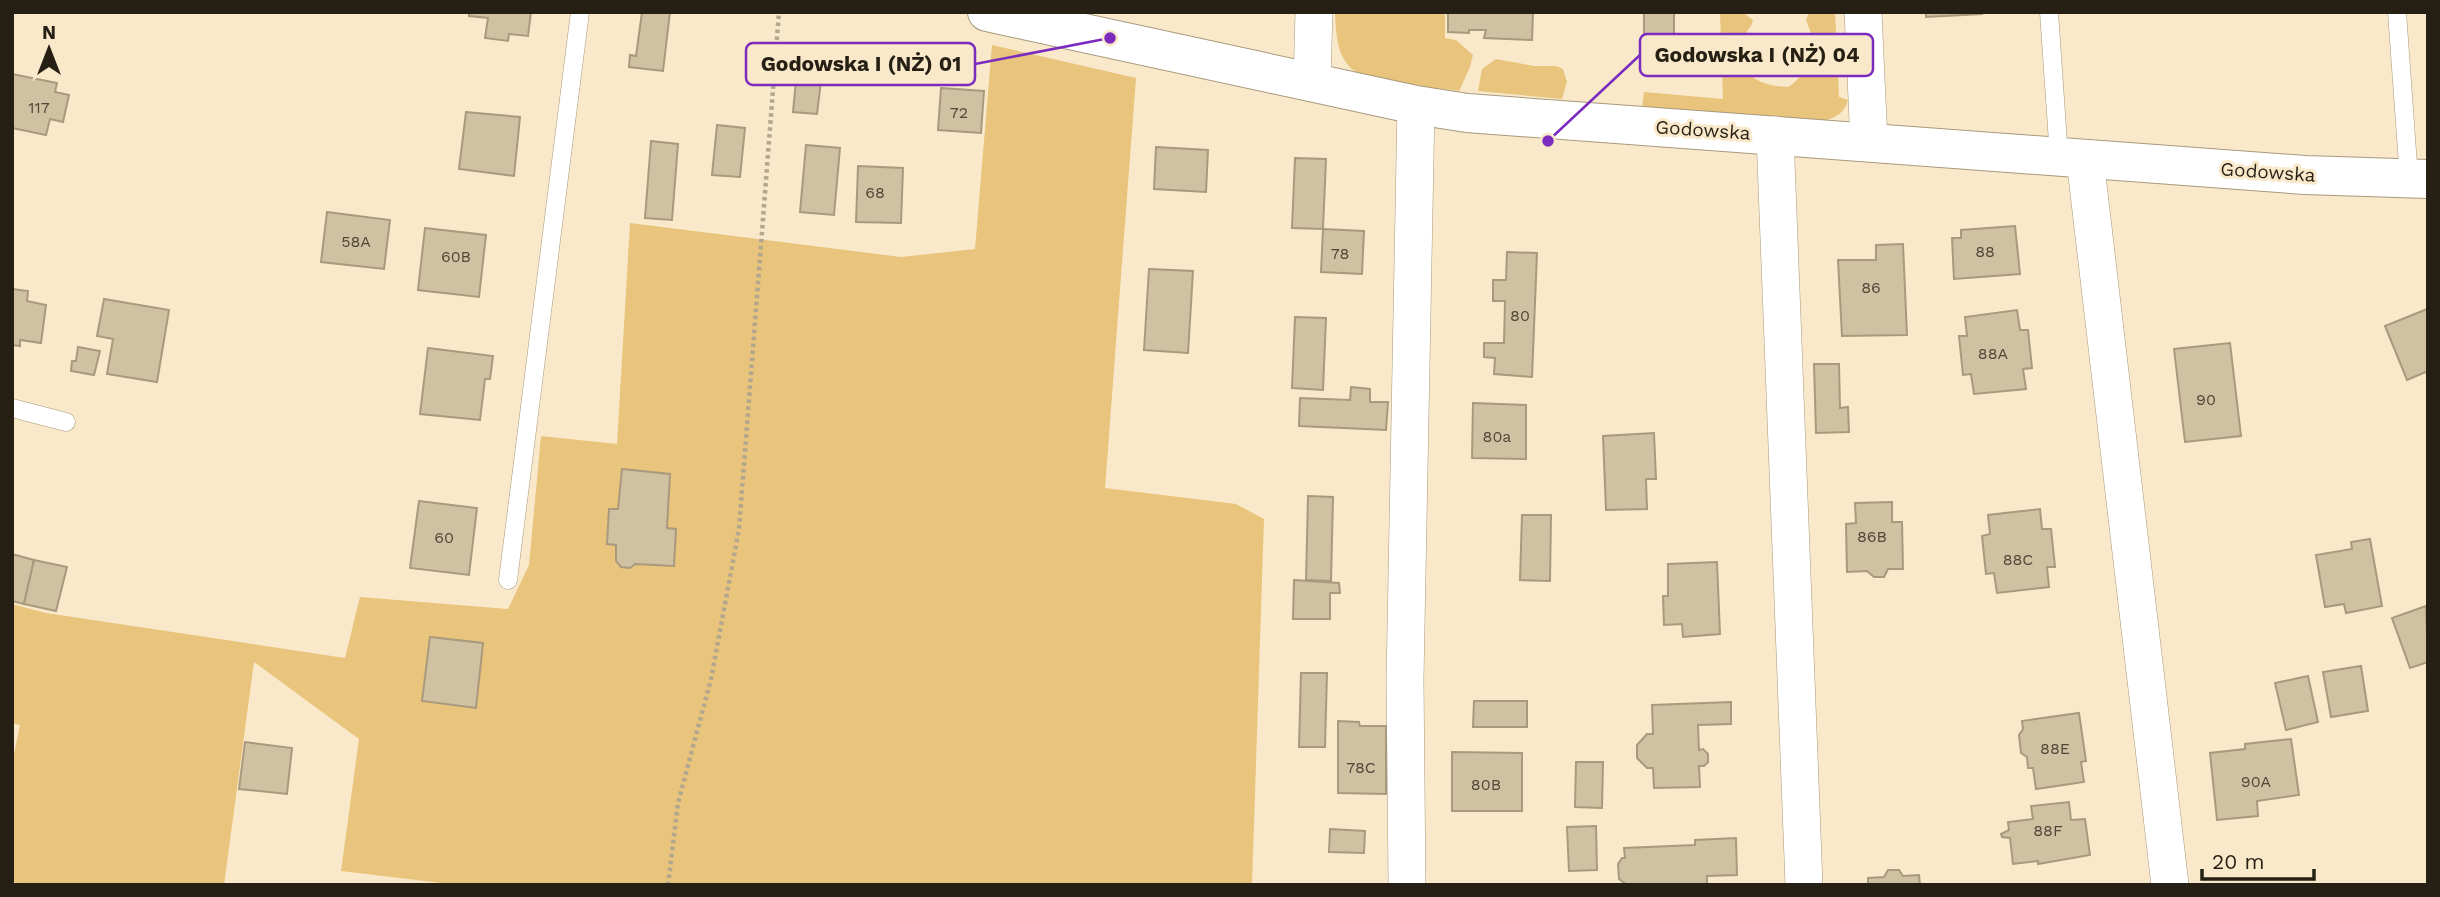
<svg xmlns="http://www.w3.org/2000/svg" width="2440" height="897" font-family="'Work Sans',sans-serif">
<rect width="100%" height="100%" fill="#f9e9ca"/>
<!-- green -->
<g fill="#e9c47c">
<path d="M1335 12H1443L1445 16V38L1456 40 1473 55 1470 67 1459 91C1434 87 1370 85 1352 69 1336 55 1336 31 1335 12Z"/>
<path d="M1720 12H1742L1753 20C1752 27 1748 28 1746 34 1743 41 1743 50 1743 57 1744 81 1768 86 1788 87 1801 79 1813 63 1814 46 1814 38 1808 27 1806 19L1810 12H1835L1839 97 1848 100C1845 113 1835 118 1823 121L1642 108 1644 92 1723 99Z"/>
<polygon points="992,45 1136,78 1105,488 1236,504 1264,519 1252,885 458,885 341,871 359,739 254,662 224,885 30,885 12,882 12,764 20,725 12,723 12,604 46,613 345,658 360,597 508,609 529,565 541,436 617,444 630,223 901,257 975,249"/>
<polygon points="1496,59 1534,66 1556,66 1563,69 1567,82 1562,99 1478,91 1482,69"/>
</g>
<!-- building -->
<g fill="#d1c1a3" stroke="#a9997d" stroke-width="2">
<polygon points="469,12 531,12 528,36 509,34 508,41 485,38 488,18 469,16"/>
<polygon points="642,12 670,12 663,71 629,67 630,55 636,56"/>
<polygon points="1448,12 1533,12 1532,40 1484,38 1486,30 1469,30 1469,33 1448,32"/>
<polygon points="1674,12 1674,72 1644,72 1644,13"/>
<polygon points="1926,12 1982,12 1982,14 1926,17"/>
<polygon points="797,70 822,73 817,114 793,112"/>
<polygon points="12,74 57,83 55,92 69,95 63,122 50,119 46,135 12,128"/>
<polygon points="941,88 984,91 981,133 938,130"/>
<polygon points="466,112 520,117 514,176 459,169"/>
<polygon points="717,125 745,128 740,177 712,175"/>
<polygon points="651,141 678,144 672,220 645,218"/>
<polygon points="806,145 840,148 834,215 800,212"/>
<polygon points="1156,147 1208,150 1206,192 1154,189"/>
<polygon points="1295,158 1326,159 1323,229 1292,228"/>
<polygon points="858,166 903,168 901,223 856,222"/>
<polygon points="327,212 390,220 384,269 321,262"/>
<polygon points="2015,226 2020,274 1954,279 1952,238 1961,238 1961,230"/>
<polygon points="425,228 486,235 479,297 418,290"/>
<polygon points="1323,229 1364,231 1362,274 1321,272"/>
<polygon points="1903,244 1907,335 1842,336 1838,260 1876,260 1876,245"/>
<polygon points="1507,252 1537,253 1532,377 1494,374 1495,358 1484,357 1484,343 1504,343 1505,301 1493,301 1493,280 1506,280"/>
<polygon points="1149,269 1193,271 1188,353 1144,350"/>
<polygon points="12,289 28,291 27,301 46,305 41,343 20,340 20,346 12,345"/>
<polygon points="104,299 169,310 157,382 107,374 113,339 97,336"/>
<polygon points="2427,309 2428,371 2407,380 2385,326"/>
<polygon points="2017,310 2020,330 2028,330 2032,368 2023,369 2026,389 1974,394 1971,374 1963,375 1959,336 1967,336 1965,317"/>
<polygon points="1295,317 1326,318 1323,390 1292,388"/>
<polygon points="2230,343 2241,436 2185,442 2174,349"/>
<polygon points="78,347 100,351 94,375 71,371 72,361 76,361"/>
<polygon points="428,348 493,356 490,379 485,379 480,420 420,414"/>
<polygon points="1814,364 1839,364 1840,408 1848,407 1849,432 1816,433"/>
<polygon points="1351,387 1370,389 1370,402 1388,402 1386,430 1299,426 1300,398 1350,400"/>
<polygon points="1473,403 1526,405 1526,459 1472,458"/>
<polygon points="1654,433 1656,479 1646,479 1647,509 1606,510 1603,436"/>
<polygon points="622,469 670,474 667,528 676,529 674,566 635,564 630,568 621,567 616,561 616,545 607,544 609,509 618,509"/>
<polygon points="1308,496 1333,497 1331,581 1306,580"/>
<polygon points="419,501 477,508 469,575 410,568"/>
<polygon points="1892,502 1892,522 1902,522 1903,569 1888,569 1884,577 1874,577 1867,571 1847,572 1846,524 1856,523 1855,503"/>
<polygon points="2040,509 2042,529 2051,529 2055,567 2047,567 2049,587 1997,593 1994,573 1986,574 1982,536 1990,534 1988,515"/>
<polygon points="1522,515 1551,515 1550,581 1520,580"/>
<polygon points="2370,539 2382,606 2346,613 2344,604 2325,607 2316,555 2352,549 2351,542"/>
<polygon points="12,554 34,560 24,604 12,601"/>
<polygon points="34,560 67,567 56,611 24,604"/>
<polygon points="1717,562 1720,634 1683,637 1682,624 1664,625 1663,596 1668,596 1668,564"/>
<polygon points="1294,580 1339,583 1340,593 1330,593 1330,619 1293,619"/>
<polygon points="2426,606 2428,662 2410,668 2392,618"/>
<polygon points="430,637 483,643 476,708 422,701"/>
<polygon points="2361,666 2368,711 2331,717 2323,672"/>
<polygon points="1301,673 1327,673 1325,747 1299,747"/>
<polygon points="2308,676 2318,722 2286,730 2275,683"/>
<polygon points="1474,701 1527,701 1527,727 1473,727"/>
<polygon points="1731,702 1731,724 1698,725 1699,750 1703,749 1708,754 1708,762 1704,766 1699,766 1700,787 1654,788 1653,768 1647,768 1637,758 1637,745 1647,734 1653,734 1652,705"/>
<polygon points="2079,713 2086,761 2081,762 2084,782 2036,789 2033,768 2028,768 2027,757 2021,753 2019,735 2023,729 2022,721"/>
<polygon points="1338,721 1359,722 1360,727 1360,726 1386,726 1386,794 1338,793"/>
<polygon points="2291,739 2299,795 2257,801 2258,816 2217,820 2210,753 2245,749 2245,744"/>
<polygon points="245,742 292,748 287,794 239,789"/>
<polygon points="1452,752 1522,753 1522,811 1452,811"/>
<polygon points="1576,762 1603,762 1602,808 1575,807"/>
<polygon points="2069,802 2071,820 2085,819 2090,855 2038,864 2038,861 2013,864 2010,838 2002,837 2001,834 2009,830 2008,822 2033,819 2031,806"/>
<polygon points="1596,826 1597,870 1569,871 1567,827"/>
<polygon points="1330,829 1365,831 1364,853 1329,852"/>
<polygon points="1736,838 1737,875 1707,876 1707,885 1627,885 1619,879 1618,864 1622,858 1625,858 1624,848 1695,845 1695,840"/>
<polygon points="1888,870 1899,870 1903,876 1919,875 1920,885 1868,885 1868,878 1884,877"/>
</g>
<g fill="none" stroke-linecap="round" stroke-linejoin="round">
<!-- lane casing -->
<g stroke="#a8997c" stroke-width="19">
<g id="lane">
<polyline points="2049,12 2059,157"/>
<polyline points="2397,12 2409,179"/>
<polyline points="12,408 66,422"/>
<polyline points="508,580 580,12"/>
</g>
</g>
<!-- street casing -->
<g stroke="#a8997c" stroke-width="38">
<g id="street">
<polyline points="1863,12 1869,142"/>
<polyline points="1312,81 1314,12"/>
<polyline points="1775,135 1804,885"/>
<polyline points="2085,159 2170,885"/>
<polyline points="1407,885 1405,679 1416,105"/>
</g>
</g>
<!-- secondary casing -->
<g stroke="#a8997c" stroke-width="40">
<polyline id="secondary" points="987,12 1416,105 1467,113 2305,175 2428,179"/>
</g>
<!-- path -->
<polyline stroke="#b3a68e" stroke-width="4.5" stroke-dasharray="3.5 3.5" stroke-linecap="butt" points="668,885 678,803 711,679 739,529 779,12"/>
<!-- lane -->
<use href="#lane" stroke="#fff" stroke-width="18"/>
<!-- street -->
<use href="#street" stroke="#fff" stroke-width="37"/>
<!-- secondary -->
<use href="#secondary" stroke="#fff" stroke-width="38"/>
</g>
<g text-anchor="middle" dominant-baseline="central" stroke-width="6" stroke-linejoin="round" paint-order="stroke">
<!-- number labels -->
<g font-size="16" fill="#504838">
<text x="39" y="107">117</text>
<text x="959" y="112">72</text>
<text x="875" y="192">68</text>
<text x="356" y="241">58A</text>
<text x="1985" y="251">88</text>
<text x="1340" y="253">78</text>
<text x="456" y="256">60B</text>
<text x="1871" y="287">86</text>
<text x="1520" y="315">80</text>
<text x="1993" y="353">88A</text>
<text x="2206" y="399">90</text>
<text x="1497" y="436">80a</text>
<text x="1872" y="536">86B</text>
<text x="444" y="537">60</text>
<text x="2018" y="559">88C</text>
<text x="2055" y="748">88E</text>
<text x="1361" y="767">78C</text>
<text x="2256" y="781">90A</text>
<text x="1486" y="784">80B</text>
<text x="2048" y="830">88F</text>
</g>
<!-- street labels -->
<g font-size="19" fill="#251f14" stroke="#f9e9ca">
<text transform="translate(1703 130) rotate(4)">Godowska</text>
<text transform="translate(2268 172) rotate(4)">Godowska</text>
</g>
</g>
<!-- callouts -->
<path fill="none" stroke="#7b2cbf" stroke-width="2.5" d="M1548 141L1640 55M1110 38L975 64"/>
<g fill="#7b2cbf" stroke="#f9e9ca" stroke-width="2.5">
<circle cx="1548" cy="141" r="7"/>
<circle cx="1110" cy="38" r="7"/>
</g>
<g fill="#f9e9ca" stroke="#7b2cbf" stroke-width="2.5">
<rect x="1640" y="34" width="233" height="42" rx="7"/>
<rect x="746" y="43" width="229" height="42" rx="7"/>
</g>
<g font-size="21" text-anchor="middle" font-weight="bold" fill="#251f14">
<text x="1757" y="62">Godowska I (NŻ) 04</text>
<text x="861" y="71">Godowska I (NŻ) 01</text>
</g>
<!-- border -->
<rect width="2440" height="897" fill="none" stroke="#251f14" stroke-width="28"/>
<!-- north arrow -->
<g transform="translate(49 49)" stroke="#f9e9ca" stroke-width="5" paint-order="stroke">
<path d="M0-5L12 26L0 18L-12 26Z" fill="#251f14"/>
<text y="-10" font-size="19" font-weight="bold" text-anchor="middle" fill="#251f14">N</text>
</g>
<!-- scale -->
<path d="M2202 869v10h112v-10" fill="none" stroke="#251f14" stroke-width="3.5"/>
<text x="2212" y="869" font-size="21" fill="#251f14" stroke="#f9e9ca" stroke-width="5" paint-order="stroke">20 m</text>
</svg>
